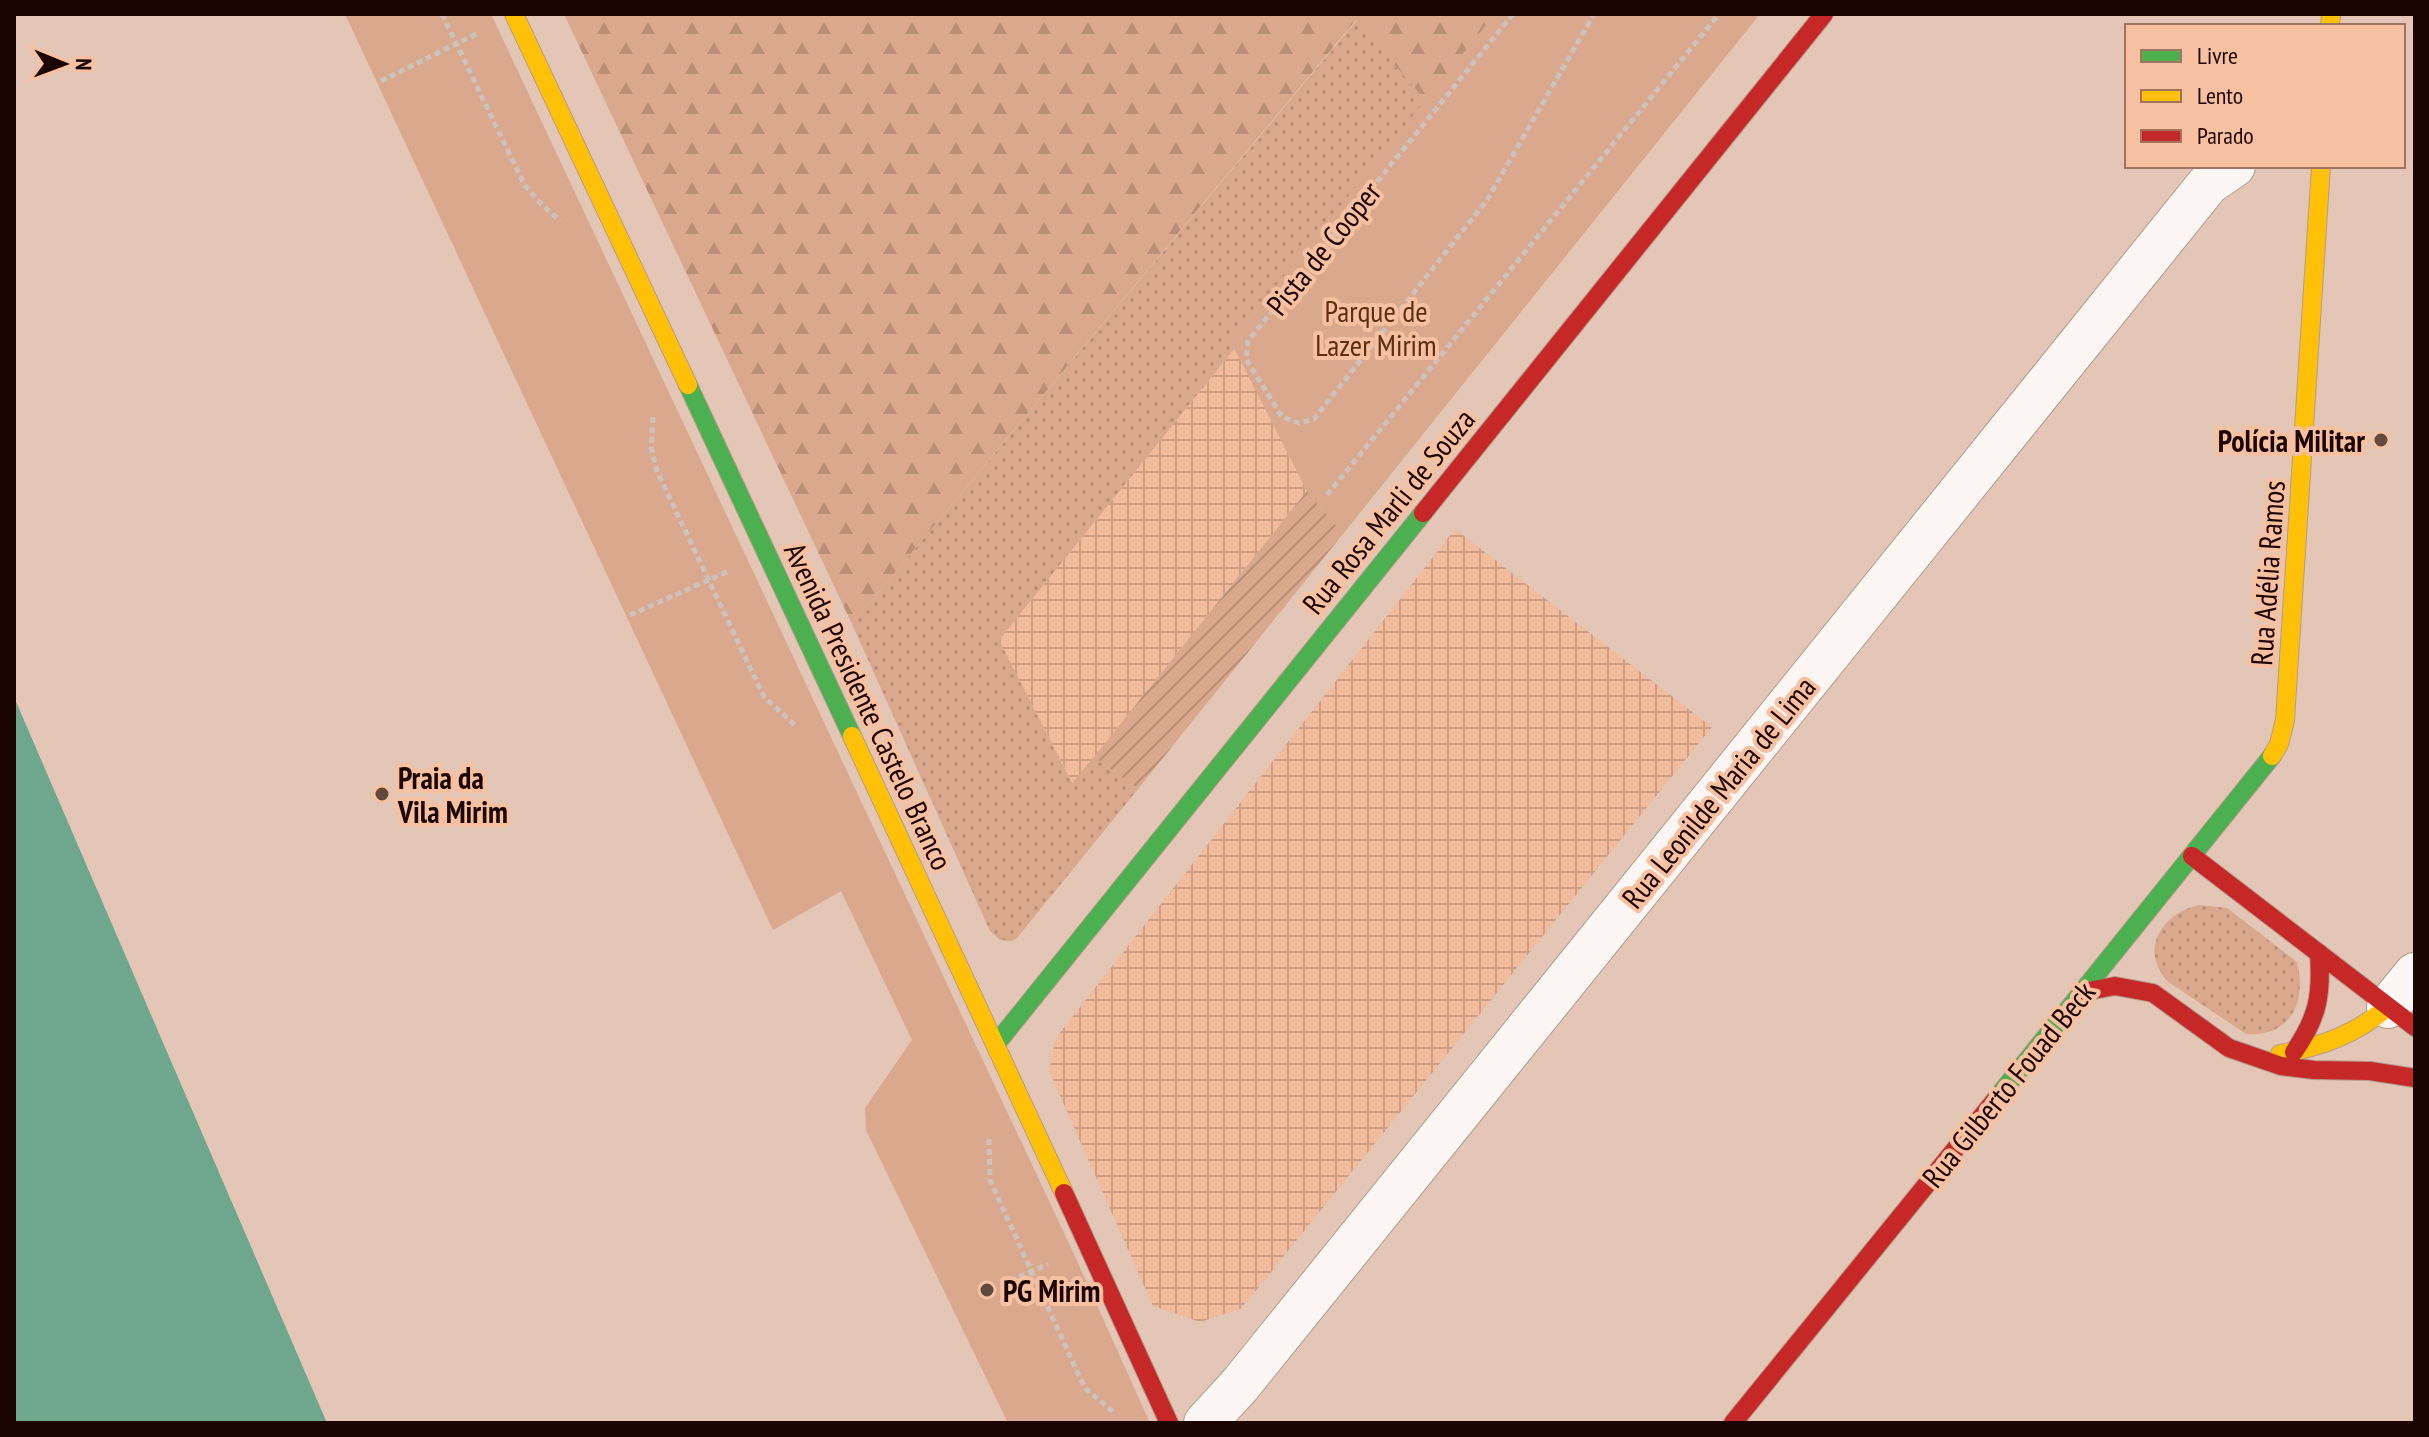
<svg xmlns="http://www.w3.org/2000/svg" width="2429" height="1437" font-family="'PT Sans Narrow',sans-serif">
<defs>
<pattern id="industrial-grid" width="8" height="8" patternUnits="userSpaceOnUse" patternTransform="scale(2)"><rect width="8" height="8" fill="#f1bb9c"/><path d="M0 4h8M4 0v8" fill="none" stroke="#ce9f85"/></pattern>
<pattern id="grass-dots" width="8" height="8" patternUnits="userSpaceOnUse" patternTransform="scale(2)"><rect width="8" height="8" fill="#daa88c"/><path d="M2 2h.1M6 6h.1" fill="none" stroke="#ba8f77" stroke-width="1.8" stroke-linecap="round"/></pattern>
<pattern id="forest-firs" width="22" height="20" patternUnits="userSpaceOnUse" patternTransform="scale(2)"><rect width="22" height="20" fill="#daa88c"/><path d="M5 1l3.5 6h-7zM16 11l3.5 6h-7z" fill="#ba8f77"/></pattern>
<pattern id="garden-furrows" width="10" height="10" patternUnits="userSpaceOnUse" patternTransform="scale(2)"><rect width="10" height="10" fill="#daa88c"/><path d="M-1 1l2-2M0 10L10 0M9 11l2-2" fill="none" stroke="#ba8f77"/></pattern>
</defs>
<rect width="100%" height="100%" fill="#e3c6b5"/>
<!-- industrial -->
<g fill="url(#industrial-grid)">
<polygon points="1235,348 1307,491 1073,784 998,641"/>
<polygon points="1455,529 1712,727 1241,1309 1200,1322 1153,1306 1049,1071 1055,1039"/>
</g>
<!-- grass -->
<g fill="url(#grass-dots)">
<polygon points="1357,20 1426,101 1231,342 1235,348 999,640 1072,783 1094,757 1138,789 1017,938 1012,941 1000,940 990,931 852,624"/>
<path d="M2199 905 2227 908 2297 962C2307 1002 2291 1037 2246 1034L2167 981C2139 949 2162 913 2199 905Z"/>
</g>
<!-- forest -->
<polygon fill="url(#forest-firs)" points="564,14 1495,14 1426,101 1356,20 852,624"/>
<!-- park -->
<g fill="#daa88c">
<polygon points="345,14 491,14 1073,1252 1150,1423 1008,1423 866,1130 865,1108 912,1040 841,891 773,930"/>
<polygon points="1495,14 1760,14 1343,534 1307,491 1231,342"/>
</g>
<!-- garden -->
<polygon fill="url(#garden-furrows)" points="1307,491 1343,534 1138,789 1094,757"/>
<!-- water -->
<polygon fill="#6ea78e" points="14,697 327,1423 14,1423"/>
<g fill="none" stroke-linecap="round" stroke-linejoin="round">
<!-- street casing -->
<g stroke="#b49b8c" stroke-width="44">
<g id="street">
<polyline points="2388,1007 2415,974"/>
<polyline points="1205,1423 1240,1385 2208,184 2234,166"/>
</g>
</g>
<!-- fast casing -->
<g stroke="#b49b8c" stroke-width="20">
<g id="fast">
<polyline points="688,385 852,736"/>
<polyline points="996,1044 1423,513"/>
<polyline points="1996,1099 2272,756"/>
</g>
</g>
<!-- slow casing -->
<g stroke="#b49b8c" stroke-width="20">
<g id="slow">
<polyline points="514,14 688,385"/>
<polyline points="2330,26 2331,14"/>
<polyline points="852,736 1064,1193"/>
<polyline points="2272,756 2279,744 2285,720 2321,166"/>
<path d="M2280 1054C2321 1047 2356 1034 2388 1007"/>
</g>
</g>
<!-- jam casing -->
<g stroke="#b49b8c" stroke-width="20">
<g id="jam">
<polyline points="1423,513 1824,14"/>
<polyline points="2192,856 2415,1027"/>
<polyline points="2083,992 2115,986 2153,993 2229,1048 2281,1066 2314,1070 2370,1071 2415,1078"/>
<path d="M2294 1052C2318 1017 2322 995 2319 953"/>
<polyline points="1064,1193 1169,1423"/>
<polyline points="1733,1423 1996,1099"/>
</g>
</g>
<!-- path -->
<g stroke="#ccc3be" stroke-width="5" stroke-dasharray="6 4" stroke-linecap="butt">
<polyline points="442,14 524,184 537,200 560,221"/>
<polyline points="1513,14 1248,341 1246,359 1282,417 1299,423 1314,419 1487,200 1594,14"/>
<polyline points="381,81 478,33"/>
<polyline points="653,417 651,448 657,471 764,697 797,727"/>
<polyline points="1327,495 1719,14"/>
<polyline points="630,615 729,571"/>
<polyline points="989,1139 990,1180 1080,1378 1086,1389 1116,1414"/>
<polyline points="1001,1285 1048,1264"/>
</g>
<!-- street -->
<use href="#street" stroke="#fbf6f4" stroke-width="42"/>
<!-- fast -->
<use href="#fast" stroke="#4caf50" stroke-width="18"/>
<!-- slow -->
<use href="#slow" stroke="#ffc107" stroke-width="18"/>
<!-- jam -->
<use href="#jam" stroke="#c62828" stroke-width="18"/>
</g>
<!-- markers -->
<g fill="#62493f" stroke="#f7c0a1" stroke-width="3">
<circle cx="2381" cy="440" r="8"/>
<circle cx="382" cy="794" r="8"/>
<circle cx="987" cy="1290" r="8"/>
</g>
<g text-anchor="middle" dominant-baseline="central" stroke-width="8" stroke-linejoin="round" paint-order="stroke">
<!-- street labels -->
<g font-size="30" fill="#1c0500" stroke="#f7c0a1">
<text transform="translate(1323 248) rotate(-51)">Pista de Cooper</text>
<text transform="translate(1388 511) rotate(-51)">Rua Rosa Marli de Souza</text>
<text transform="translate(2267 573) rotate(-86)">Rua Adélia Ramos</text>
<text transform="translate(869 706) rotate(65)">Avenida Presidente Castelo Branco</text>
<text transform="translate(1718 792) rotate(-51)">Rua Leonilde Maria de Lima</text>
<text transform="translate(2008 1084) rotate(-51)">Rua Gilberto Fouad Beck</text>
</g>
<!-- park labels -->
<g font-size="30" fill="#5c2f12" stroke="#f7c0a1">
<text x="1376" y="310">Parque de<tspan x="1376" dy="34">Lazer Mirim</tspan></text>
</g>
<!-- poi labels -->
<g font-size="30" font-weight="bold" fill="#1c0500" stroke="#f7c0a1" text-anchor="start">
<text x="2365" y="440" text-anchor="end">Polícia Militar</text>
<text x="398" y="777">Praia da<tspan x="398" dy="34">Vila Mirim</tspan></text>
<text x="1003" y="1290">PG Mirim</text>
</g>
</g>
<!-- border -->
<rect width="2429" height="1437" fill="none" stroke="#1c0500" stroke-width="32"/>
<!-- legend -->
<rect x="2125" y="24" width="280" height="144" fill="#f7c0a1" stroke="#9f7561" stroke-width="2"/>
<rect x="2141" y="50" width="40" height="12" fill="#4caf50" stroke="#9f7561" stroke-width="2"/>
<text x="2197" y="64" font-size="24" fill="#1c0500">Livre</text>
<rect x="2141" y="90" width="40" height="12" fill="#ffc107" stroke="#9f7561" stroke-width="2"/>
<text x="2197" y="104" font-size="24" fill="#1c0500">Lento</text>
<rect x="2141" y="130" width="40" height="12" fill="#c62828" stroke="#9f7561" stroke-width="2"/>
<text x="2197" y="144" font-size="24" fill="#1c0500">Parado</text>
<!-- north arrow -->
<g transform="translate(64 64) rotate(91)" stroke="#f7c0a1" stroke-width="6" paint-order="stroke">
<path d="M0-6L14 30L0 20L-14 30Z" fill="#1c0500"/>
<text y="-12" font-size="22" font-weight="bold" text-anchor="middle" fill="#1c0500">N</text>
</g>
</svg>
